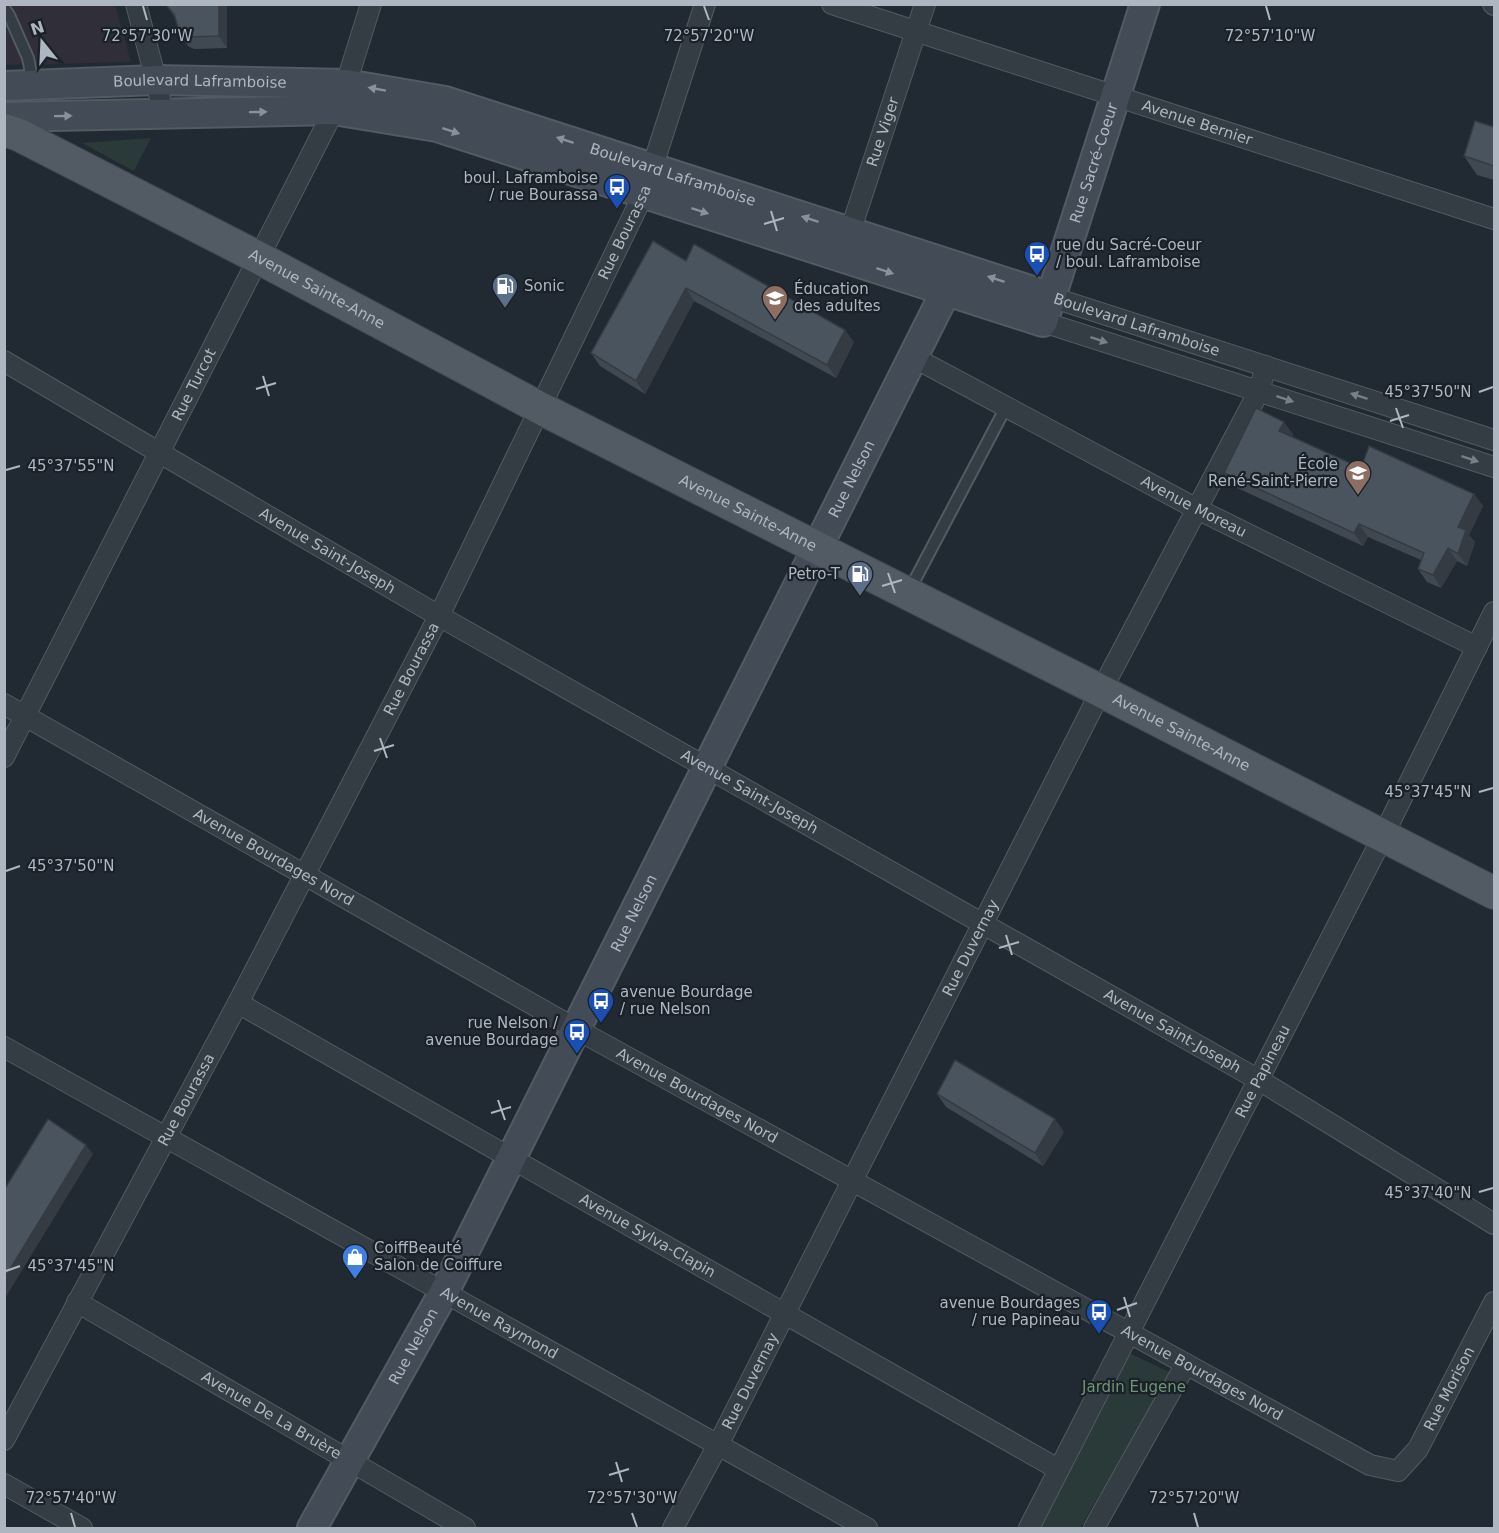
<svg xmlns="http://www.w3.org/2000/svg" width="1499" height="1533" font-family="'DejaVu Sans',sans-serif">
<rect width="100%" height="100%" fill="#212a33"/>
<!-- medical -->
<polygon fill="#2f2e39" points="4,5 115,5 131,62 5,65"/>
<!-- green -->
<g fill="#293a39">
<polygon points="151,138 134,171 82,143"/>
<polygon points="1125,1351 1171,1373 1080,1528 1036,1528"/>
</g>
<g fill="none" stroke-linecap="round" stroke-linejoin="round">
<!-- lane casing -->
<g stroke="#525a62" stroke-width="14">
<g id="lane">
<polyline points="4,8 9,15 28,58 33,83"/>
<polyline points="909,591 1006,407"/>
</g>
</g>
<!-- street casing -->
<g stroke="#525a62" stroke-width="22">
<g id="street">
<polyline points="136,4 156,80 163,113"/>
<path id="s1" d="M832 4 1494 219"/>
<polyline points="1493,4 1494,5"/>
<path id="s2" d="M846 244 925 4"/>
<path id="s3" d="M1051 297 1494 440"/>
<polyline points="1043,322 1494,467"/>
<path id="s4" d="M913 357 1197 509 1477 647"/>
<path id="s5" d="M4 361 160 453 439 616 1259 1080 1494 1224"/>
<path id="s6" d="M4 704 576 1029 1370 1465 1398 1471 1418 1449 1494 1302"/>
<path id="s7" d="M4 757 334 110 346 84 371 4"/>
<path id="s8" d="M238 1003 1058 1469"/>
<path id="s9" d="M4 1047 867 1528"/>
<path id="s10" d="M77 1302 465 1528"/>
<path id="s11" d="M4 1440 238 1003 439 616 540 408 644 193 705 4"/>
<polyline points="4,1484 82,1528"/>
<path id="s12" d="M673 1528 718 1445 1101 691 1259 391 1266 366"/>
<path id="s13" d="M1029 1528 1376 850 1494 612"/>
<polyline points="1094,1528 1186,1364"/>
</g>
</g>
<!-- secondary casing -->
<g stroke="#525a62" stroke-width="32">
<g id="secondary">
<path id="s14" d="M4 86 156 80 346 84 445 101 1051 297"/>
<path id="s15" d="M4 117 334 110 437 127 1043 322 1145 4"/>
<path id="s16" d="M312 1528 444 1292 958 267"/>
</g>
</g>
<!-- primary casing -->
<g stroke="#3e454e" stroke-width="34">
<g id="primary">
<path id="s17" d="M4 130 19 135 259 258 540 408 1101 691 1494 893"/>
</g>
</g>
<!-- lane -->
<use href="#lane" stroke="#343c44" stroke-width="10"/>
<!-- street -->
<use href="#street" stroke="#343c44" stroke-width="20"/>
<!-- secondary -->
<use href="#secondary" stroke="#434b57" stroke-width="28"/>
<!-- primary -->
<use href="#primary" stroke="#525b64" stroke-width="32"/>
</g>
<!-- wall -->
<g fill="#404852">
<polygon points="166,4 227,4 227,48 194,49 188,46 180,34 175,18"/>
<polygon points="1494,127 1494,180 1477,175 1464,156"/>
<polygon points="686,261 854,342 836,378 694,301 645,394 600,366 591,353"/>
<polygon points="1293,434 1292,437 1361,468 1474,494 1483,506 1469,535 1475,542 1467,566 1457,561 1441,588 1427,582 1418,569 1421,560 1368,537 1363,546 1233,486 1224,473"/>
<polygon points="937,1094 1064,1132 1043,1166 946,1107"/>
</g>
<!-- shaded-wall -->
<g fill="#343b42">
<polygon points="219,4 227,4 227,48 219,36"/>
<polygon points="686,288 694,301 645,394 636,381"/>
<polygon points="845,330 854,342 836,378 827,365"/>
<polygon points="1284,422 1293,434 1288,444 1279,431"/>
<polygon points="1474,494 1483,506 1469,535 1475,542 1467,566 1458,554 1458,527"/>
<polygon points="1359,524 1368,537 1363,546 1354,533"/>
<polygon points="1448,548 1457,561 1441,588 1433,575"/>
<polygon points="1055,1119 1064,1132 1043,1166 1035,1153"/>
<polygon points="86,1145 93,1154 4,1300 4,1279"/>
</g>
<!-- building -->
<g fill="#4a545f" stroke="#343b42" stroke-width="1.5">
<polygon points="166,4 219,4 219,36 186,37 180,34 174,14 167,6"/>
<polygon points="1475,121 1494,127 1494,166 1464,156"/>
<polygon points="653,241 686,261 694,244 845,330 827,365 686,288 636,381 591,353"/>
<polygon points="1256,408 1284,422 1279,431 1361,468 1369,446 1474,494 1458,527 1466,530 1458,554 1448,548 1433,575 1418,569 1424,553 1359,524 1354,533 1224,473"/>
<polygon points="955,1060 1055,1119 1035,1153 937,1094"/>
<polygon points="48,1119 86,1145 4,1279 4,1190"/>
</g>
<!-- one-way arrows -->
<defs><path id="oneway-solid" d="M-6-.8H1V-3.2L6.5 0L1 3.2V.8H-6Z" transform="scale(1.5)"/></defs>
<g fill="#89919c">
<use href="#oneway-solid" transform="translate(377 89) rotate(-170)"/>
<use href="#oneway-solid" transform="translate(258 112) rotate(-1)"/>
<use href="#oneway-solid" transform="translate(63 116) rotate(-1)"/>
<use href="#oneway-solid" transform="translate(451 131) rotate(18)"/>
<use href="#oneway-solid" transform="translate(565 140) rotate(-162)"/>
<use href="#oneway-solid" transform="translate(700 211) rotate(18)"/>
<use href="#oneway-solid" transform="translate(810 219) rotate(-162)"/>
<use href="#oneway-solid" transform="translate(885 271) rotate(18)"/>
<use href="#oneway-solid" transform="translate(996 279) rotate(-162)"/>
</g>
<g fill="#778089">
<use href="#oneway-solid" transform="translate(1099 340) rotate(18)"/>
<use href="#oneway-solid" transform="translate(1359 396) rotate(-162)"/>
<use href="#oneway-solid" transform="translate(1285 399) rotate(18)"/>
<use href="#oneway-solid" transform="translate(1470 459) rotate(18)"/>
</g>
<!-- ticks -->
<path fill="none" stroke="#aeb7c1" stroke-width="2" d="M143 6 147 20M704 6 709 20M1266 6 1270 20M771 211 777 231M764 224 784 218M263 376 269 396M256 389 276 383M1479 392 1493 387M1396 408 1403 428M1390 421 1409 415M6 470 20 466M888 573 895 593M882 586 902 580M380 738 387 758M374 751 394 745M1479 792 1493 788M6 871 20 866M1006 935 1012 955M999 948 1019 942M498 1100 505 1120M491 1113 511 1107M1479 1192 1493 1188M6 1271 20 1266M1124 1297 1130 1317M1117 1310 1137 1303M616 1462 622 1482M609 1475 629 1469M71 1513 75 1527M632 1513 637 1527M1194 1513 1198 1527"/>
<!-- icons -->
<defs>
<g id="bus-pin" transform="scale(1.35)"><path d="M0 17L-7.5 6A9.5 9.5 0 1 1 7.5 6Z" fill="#1a4fb4" stroke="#1a2128"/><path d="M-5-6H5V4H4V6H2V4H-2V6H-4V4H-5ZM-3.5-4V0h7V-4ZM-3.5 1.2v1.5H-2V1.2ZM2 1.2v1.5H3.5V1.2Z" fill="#fff"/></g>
<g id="fuel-pin" transform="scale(1.35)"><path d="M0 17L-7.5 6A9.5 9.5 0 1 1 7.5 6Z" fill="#5c6f8a" stroke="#1a2128"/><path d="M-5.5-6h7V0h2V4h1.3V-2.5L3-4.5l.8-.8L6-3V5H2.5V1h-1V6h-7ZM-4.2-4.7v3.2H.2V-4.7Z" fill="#fff"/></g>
<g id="school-pin" transform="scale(1.35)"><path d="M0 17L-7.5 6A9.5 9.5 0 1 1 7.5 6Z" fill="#8d6e63" stroke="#1a2128"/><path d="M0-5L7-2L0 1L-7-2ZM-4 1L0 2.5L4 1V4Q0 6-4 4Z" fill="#fff"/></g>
<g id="shop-pin" transform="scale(1.35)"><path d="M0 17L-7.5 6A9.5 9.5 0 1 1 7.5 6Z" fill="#3f7fe0" stroke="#1a2128"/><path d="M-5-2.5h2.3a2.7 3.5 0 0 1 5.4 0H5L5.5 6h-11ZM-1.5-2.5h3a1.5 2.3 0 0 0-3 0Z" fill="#fff"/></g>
</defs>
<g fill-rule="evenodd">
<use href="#bus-pin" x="617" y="187"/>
<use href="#bus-pin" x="1037" y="254"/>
<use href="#fuel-pin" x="505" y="286"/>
<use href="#school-pin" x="775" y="298"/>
<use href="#school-pin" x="1358" y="473"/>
<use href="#fuel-pin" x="860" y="574"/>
<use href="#bus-pin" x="601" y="1001"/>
<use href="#bus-pin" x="577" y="1032"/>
<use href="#shop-pin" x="355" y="1257"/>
<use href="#bus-pin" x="1099" y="1312"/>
</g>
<g text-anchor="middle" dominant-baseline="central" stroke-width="4.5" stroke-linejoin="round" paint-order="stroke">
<!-- street labels -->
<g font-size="15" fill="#aeb7c1" stroke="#1a2128">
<text stroke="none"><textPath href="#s14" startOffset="196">Boulevard Laframboise</textPath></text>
<text stroke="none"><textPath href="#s1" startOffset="384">Avenue Bernier</textPath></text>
<text stroke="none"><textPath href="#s2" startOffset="118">Rue Viger</textPath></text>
<text stroke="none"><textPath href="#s15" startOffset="1238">Rue Sacré-Coeur</textPath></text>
<text stroke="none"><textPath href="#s14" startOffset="682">Boulevard Laframboise</textPath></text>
<text stroke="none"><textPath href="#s11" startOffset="1358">Rue Bourassa</textPath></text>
<text stroke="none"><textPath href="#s17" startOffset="351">Avenue Sainte-Anne</textPath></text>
<text stroke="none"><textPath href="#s3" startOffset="90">Boulevard Laframboise</textPath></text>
<text stroke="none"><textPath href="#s7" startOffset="418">Rue Turcot</textPath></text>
<text stroke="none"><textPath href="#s16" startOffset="1180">Rue Nelson</textPath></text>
<text stroke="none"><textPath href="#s4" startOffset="318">Avenue Moreau</textPath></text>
<text stroke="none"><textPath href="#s17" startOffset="837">Avenue Sainte-Anne</textPath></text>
<text stroke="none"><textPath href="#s5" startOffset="375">Avenue Saint-Joseph</textPath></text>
<text stroke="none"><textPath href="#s11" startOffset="872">Rue Bourassa</textPath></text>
<text stroke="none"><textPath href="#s17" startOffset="1323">Avenue Sainte-Anne</textPath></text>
<text stroke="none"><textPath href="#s5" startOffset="861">Avenue Saint-Joseph</textPath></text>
<text stroke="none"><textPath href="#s6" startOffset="310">Avenue Bourdages Nord</textPath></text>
<text stroke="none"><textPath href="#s16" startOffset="694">Rue Nelson</textPath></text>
<text stroke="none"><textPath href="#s12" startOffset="652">Rue Duvernay</textPath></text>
<text stroke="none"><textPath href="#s5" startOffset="1347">Avenue Saint-Joseph</textPath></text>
<text stroke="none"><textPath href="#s13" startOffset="513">Rue Papineau</textPath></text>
<text stroke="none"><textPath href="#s6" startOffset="796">Avenue Bourdages Nord</textPath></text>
<text stroke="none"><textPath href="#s11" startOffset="386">Rue Bourassa</textPath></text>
<text stroke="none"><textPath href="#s8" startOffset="471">Avenue Sylva-Clapin</textPath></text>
<text stroke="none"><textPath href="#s9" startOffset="567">Avenue Raymond</textPath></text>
<text stroke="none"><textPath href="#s16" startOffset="208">Rue Nelson</textPath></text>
<text stroke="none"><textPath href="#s6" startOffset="1372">Avenue Bourdages Nord</textPath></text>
<text stroke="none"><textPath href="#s12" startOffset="166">Rue Duvernay</textPath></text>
<text stroke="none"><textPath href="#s6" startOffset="1690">Rue Morison</textPath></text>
<text stroke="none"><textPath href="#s10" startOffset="225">Avenue De La Bruère</textPath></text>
</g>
<!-- poi labels -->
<g font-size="15" fill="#aeb7c1" stroke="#1a2128" text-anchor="end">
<text x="598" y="178">boul. Laframboise<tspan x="598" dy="17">/ rue Bourassa</tspan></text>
<text x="1056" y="245" text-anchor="start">rue du Sacré-Coeur<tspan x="1056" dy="17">/ boul. Laframboise</tspan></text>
<text x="524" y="286" text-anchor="start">Sonic</text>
<text x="794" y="289" text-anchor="start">Éducation<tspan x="794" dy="17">des adultes</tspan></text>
<text x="1338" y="464">École<tspan x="1338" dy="17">René-Saint-Pierre</tspan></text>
<text x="840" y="574">Petro-T</text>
<text x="620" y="992" text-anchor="start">avenue Bourdage<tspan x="620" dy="17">/ rue Nelson</tspan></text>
<text x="558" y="1023">rue Nelson /<tspan x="558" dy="17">avenue Bourdage</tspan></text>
<text x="374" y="1248" text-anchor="start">CoiffBeauté<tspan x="374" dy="17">Salon de Coiffure</tspan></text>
<text x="1080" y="1303">avenue Bourdages<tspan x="1080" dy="17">/ rue Papineau</tspan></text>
</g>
<!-- park labels -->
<g font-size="15" fill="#709476" stroke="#1a2128">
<text x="1134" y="1387">Jardin Eugene</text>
</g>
</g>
<g font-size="15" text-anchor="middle" fill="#aeb7c1" stroke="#1a2128" stroke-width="4.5" stroke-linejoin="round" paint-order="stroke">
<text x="147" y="41">72°57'30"W</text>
<text x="709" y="41">72°57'20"W</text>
<text x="1270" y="41">72°57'10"W</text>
<text x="1428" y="397">45°37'50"N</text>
<text x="71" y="471">45°37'55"N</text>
<text x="1428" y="797">45°37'45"N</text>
<text x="71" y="871">45°37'50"N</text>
<text x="1428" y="1198">45°37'40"N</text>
<text x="71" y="1271">45°37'45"N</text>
<text x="71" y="1503">72°57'40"W</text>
<text x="632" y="1503">72°57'30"W</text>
<text x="1194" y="1503">72°57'20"W</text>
</g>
<!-- border -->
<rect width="1499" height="1533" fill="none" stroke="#aeb7c1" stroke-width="12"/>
<!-- north arrow -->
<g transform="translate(42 42) rotate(342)" stroke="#1a2128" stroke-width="4.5" paint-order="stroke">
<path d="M0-4.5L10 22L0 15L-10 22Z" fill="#aeb7c1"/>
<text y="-9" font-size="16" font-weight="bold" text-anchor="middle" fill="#aeb7c1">N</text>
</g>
</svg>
